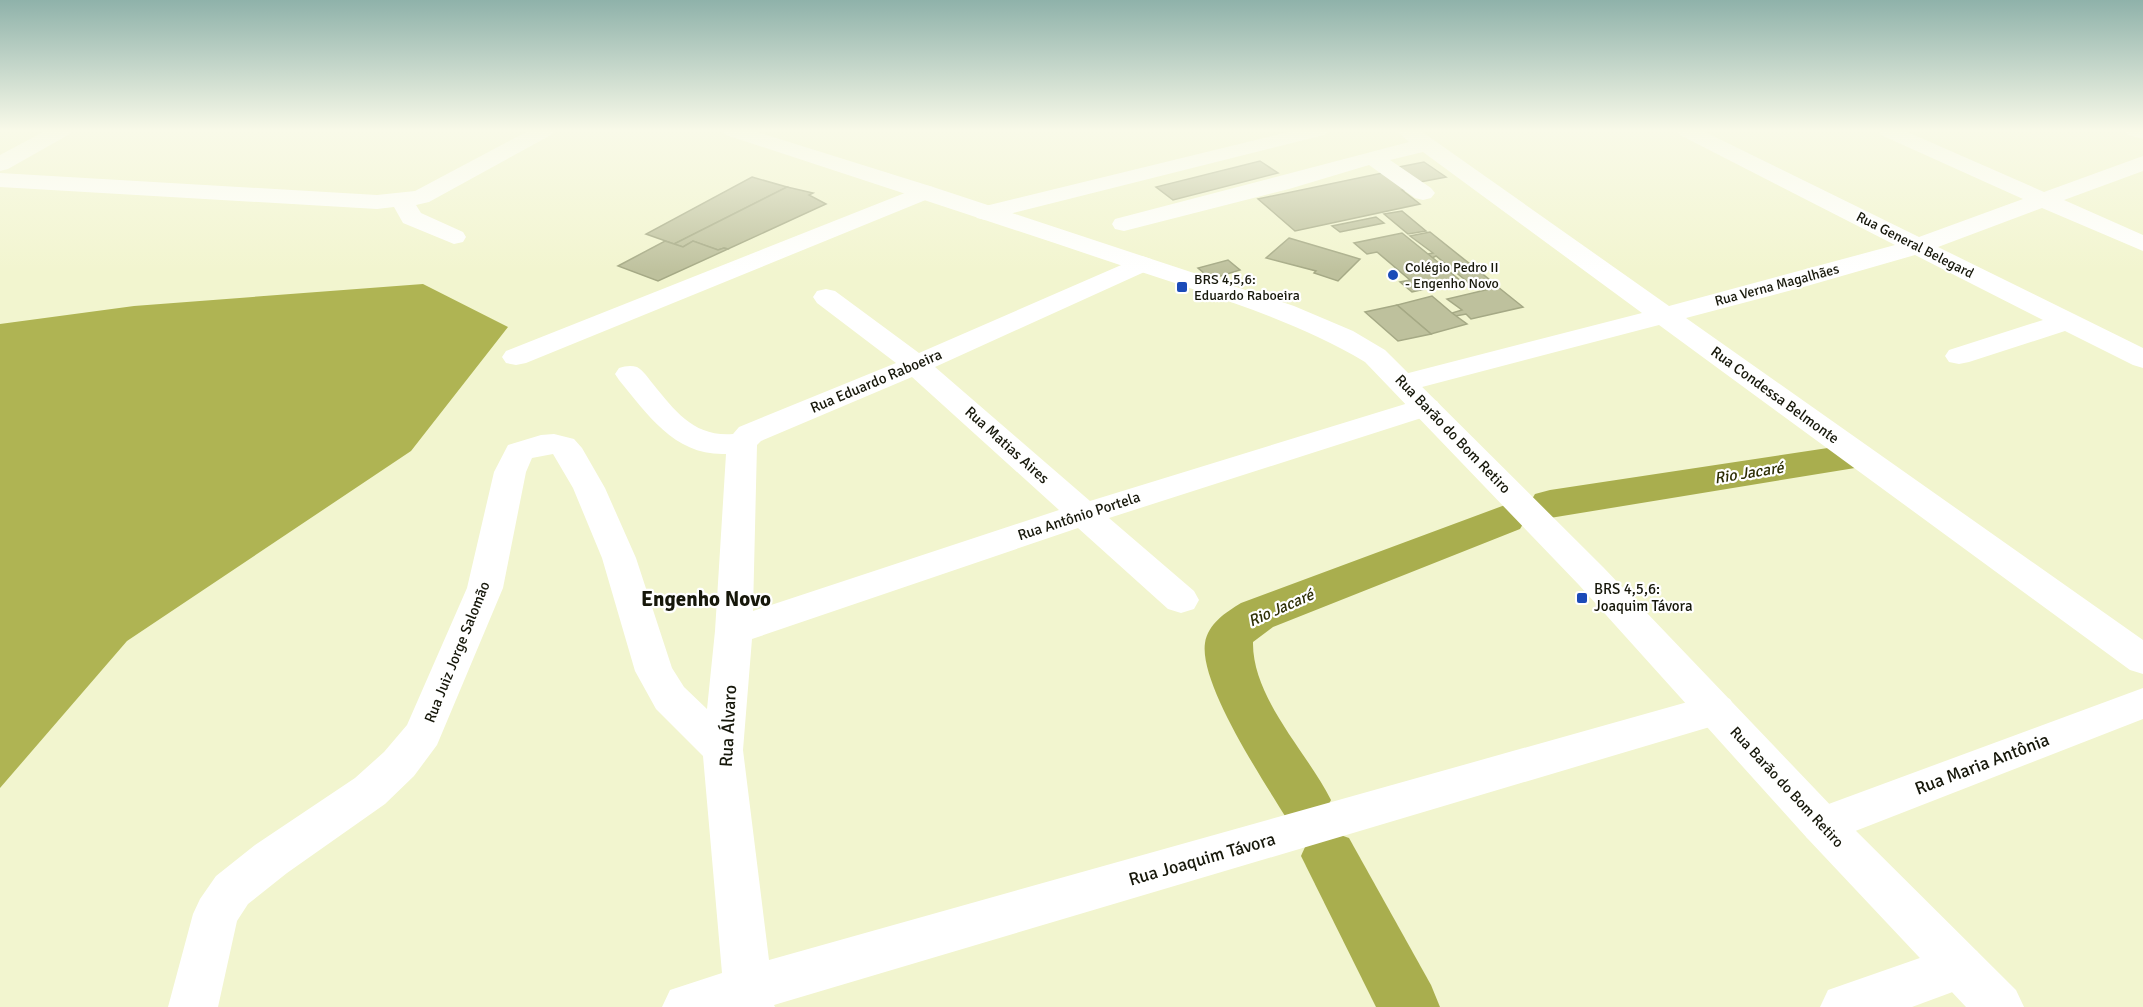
<svg xmlns="http://www.w3.org/2000/svg" width="2143" height="1007" font-family="Signika,sans-serif">
<rect width="100%" height="100%" fill="#f2f5cf"/>
<!-- forest -->
<polygon fill="#afb453" points="423,284 508,327 411,451 127,641 0,788 0,324 134,306"/>
<g fill="none" stroke-linecap="round" stroke-linejoin="round">
<!-- river -->
<g fill="#a9ae4e" fill-rule="evenodd">
<polygon points="1841,446 1855,450 1861,459 1855,468 1550,518 1535,514 1529,504 1535,494 1550,490"/>
<path d="M1505 505 1520 509 1526 519 1520 529 1273 627 1253 642C1252 698 1307 752 1331 800L1323 816 1304 823 1285 816C1263 780 1199 684 1205 643 1208 624 1226 612 1241 603Z"/>
<polygon points="1329,831 1349,838 1431,985 1440,1007 1376,1007 1301,856 1309,838"/>
</g>
</g>
<!-- building -->
<g fill="#bec19d" stroke="#a5a985" stroke-width="1.5">
<polygon points="1260,161 1278,173 1173,200 1156,187"/>
<polygon points="1424,162 1446,177 1415,183 1394,168"/>
<polygon points="1387,172 1411,189 1402,190 1420,204 1295,231 1258,199"/>
<polygon points="752,177 787,187 674,244 646,234"/>
<polygon points="787,187 813,193 809,195 826,204 728,249 724,248 718,250 693,241 683,247 674,244"/>
<polygon points="1402,211 1426,231 1408,234 1384,214"/>
<polygon points="1376,217 1384,223 1340,232 1332,226"/>
<polygon points="1430,232 1495,284 1476,289 1436,256 1432,258 1428,254 1433,253 1410,236"/>
<polygon points="1402,233 1428,254 1461,281 1412,292 1400,282 1410,280 1377,252 1367,254 1354,243"/>
<polygon points="1289,238 1360,259 1338,281 1314,273 1316,271 1266,258"/>
<polygon points="665,241 683,247 693,241 718,250 724,248 728,249 658,281 618,266"/>
<polygon points="1228,260 1240,270 1211,279 1198,268"/>
<polygon points="1498,287 1523,307 1471,319 1466,314 1456,316 1452,313 1462,310 1447,299"/>
<polygon points="1432,296 1452,313 1467,324 1431,334 1397,305"/>
<polygon points="1397,305 1431,334 1398,341 1365,312"/>
</g>
<g fill="none" stroke-linecap="round" stroke-linejoin="round">
<!-- minor -->
<g fill="#fff" fill-rule="evenodd">
<polygon points="45,131 72,131 68,135 8,169 0,171 0,155"/>
<polygon points="528,131 555,131 551,135 429,202 416,205 421,213 463,232 466,237 463,242 454,244 403,223 394,207 377,209 0,187 0,173 377,195 415,191"/>
<polygon points="1292,131 1328,131 1324,135 985,220 977,218 973,213 977,208"/>
<polygon points="1397,131 1421,131 1669,306 1895,245 1680,135 1677,131 1703,131 1919,237 2023,199 1881,135 1878,131 1905,131 2044,192 2143,156 2143,171 2064,200 2143,235 2143,251 2042,208 1938,247 2143,348 2143,368 2133,365 2065,331 1969,362 1959,364 1949,362 1945,356 1949,350 2043,320 1915,255 1807,286 1686,318 2143,640 2143,674 2130,670 1659,325 1403,392 1393,389 1388,383 1393,377 1642,313 1423,152 1390,160 1431,188 1435,193 1431,198 1423,200 1415,198 1369,165 1289,189 1124,231 1115,229 1112,224 1115,219 1409,142"/>
<polygon points="2125,131 2143,131 2143,139 2129,135"/>
<polygon points="925,185 933,187 937,192 933,197 526,363 516,365 506,363 502,357 506,351"/>
<path d="M1142 256 1151 259 1155 264 1151 269 935 367 1090 501 1415 401 1426 398 1437 401 1441 407 1437 413 1109 518 1194 591 1199 600 1194 609 1181 613 1168 609 1078 528 752 639 743 750 769 960 1716 694 1730 699 1736 710 1730 721 774 1005 775 1007H662L670 990 722 973 703 756 656 709 635 671 602 558 573 488 553 454 532 458 526 472 503 588 437 745 414 776 385 804 287 873 248 904 237 921 218 1007H168L193 914 200 899 216 876 255 845 355 778 384 752 407 725 467 588 494 472 508 445 541 435 554 434 574 439 582 448 605 488 636 558 672 668 684 687 707 709 715 631 726 454C675 456 648 415 619 380L615 374 619 368C625 366 631 365 637 367 643 370 649 379 653 384 676 412 694 437 733 434L739 427 896 363 817 303 813 297 817 291 826 289 835 291 919 353ZM912 377 1059 510 753 611 757 445 761 441Z"/>
<polygon points="2143,688 2143,719 1822,844 1807,838 1800,825 1807,812"/>
<polygon points="1960,944 1977,951 1984,967 1977,983 1912,1007 1820,1007 1828,990"/>
</g>
<!-- major -->
<path fill="#fff" fill-rule="evenodd" d="M722 131H754L933 187 1294 306 1353 331 1385 350 1603 567 1837 812 2016 990 2024 1007H1966L1807 838 1579 585 1365 362C1289 317 1203 293 1120 265 989 221 857 178 726 135Z"/>
</g>
<!-- sky -->
<linearGradient id="sky" x2="0" y2="1"><stop stop-color="#8fb2aa"/><stop offset="0.48" stop-color="#f9fae9"/><stop offset="1" stop-color="#f9fae9" stop-opacity="0"/></linearGradient>
<rect width="2143" height="272" fill="url(#sky)"/>
<!-- markers -->
<g fill="#1b4bb8" stroke="#fff" stroke-width="2">
<circle cx="1393" cy="275" r="6"/>
<rect x="1176" y="281" width="12" height="12" rx="3"/>
<rect x="1576" y="592" width="12" height="12" rx="3"/>
</g>
<g text-anchor="middle" dominant-baseline="central" stroke-width="4.5" stroke-linejoin="round" paint-order="stroke">
<!-- far-street labels -->
<g font-size="14" fill="#16170a" stroke="#fff">
<text transform="translate(1915 245) rotate(27)">Rua General Belegard</text>
<text transform="translate(1777 285) rotate(-15)">Rua Verna Magalhães</text>
</g>
<!-- far-poi labels -->
<g font-size="14" fill="#16170a" stroke="#fff" text-anchor="start">
<text x="1405" y="267">Colégio Pedro II<tspan x="1405" dy="16">- Engenho Novo</tspan></text>
<text x="1194" y="279">BRS 4,5,6:<tspan x="1194" dy="16">Eduardo Raboeira</tspan></text>
</g>
<!-- street labels -->
<g font-size="15" fill="#16170a" stroke="#fff">
<text transform="translate(876 381) rotate(-23)">Rua Eduardo Raboeira</text>
<text transform="translate(1775 395) rotate(36)">Rua Condessa Belmonte</text>
<text transform="translate(1453 434) rotate(46)">Rua Barão do Bom Retiro</text>
<text transform="translate(1007 445) rotate(42)">Rua Matias Aires</text>
<text transform="translate(1079 516) rotate(-18)">Rua Antônio Portela</text>
<text transform="translate(457 652) rotate(-68)">Rua Juiz Jorge Salomão</text>
<text transform="translate(1787 787) rotate(47)">Rua Barão do Bom Retiro</text>
</g>
<!-- poi labels -->
<g font-size="15" fill="#16170a" stroke="#fff" text-anchor="start">
<text x="1594" y="589">BRS 4,5,6:<tspan x="1594" dy="17">Joaquim Távora</tspan></text>
</g>
<!-- water labels -->
<g font-size="16" font-style="italic" fill="#2d2e04" stroke="#fff">
<text transform="translate(1749 473) rotate(-9)">Rio Jacaré</text>
<text transform="translate(1281 608) rotate(-24)">Rio Jacaré</text>
</g>
<!-- near-street labels -->
<g font-size="18" fill="#16170a" stroke="#fff">
<text transform="translate(728 726) rotate(-87)">Rua Álvaro</text>
<text transform="translate(1982 764) rotate(-21)">Rua Maria Antônia</text>
<text transform="translate(1202 859) rotate(-16)">Rua Joaquim Távora</text>
</g>
<!-- district labels -->
<g font-size="21" font-weight="bold" fill="#16170a" stroke="#fff">
<text x="706" y="599">Engenho Novo</text>
</g>
</g>
</svg>
